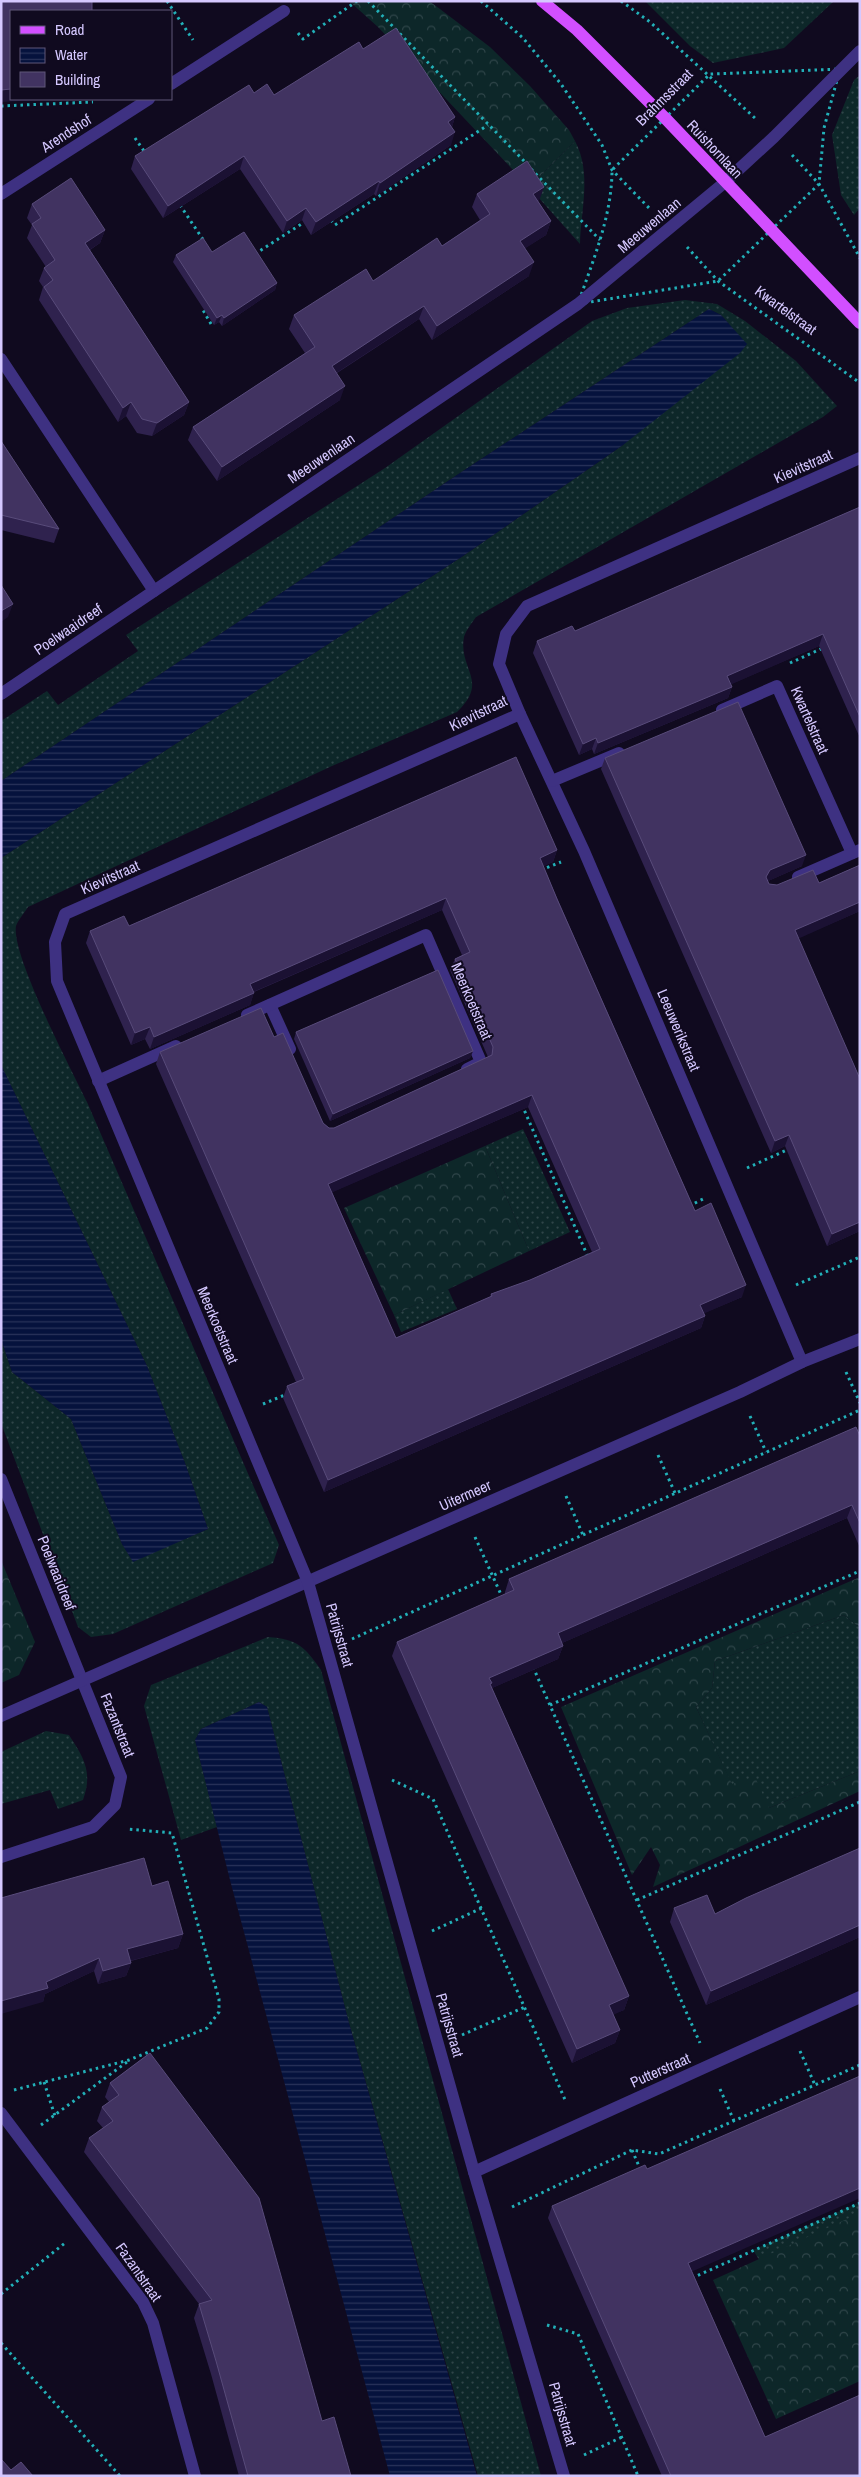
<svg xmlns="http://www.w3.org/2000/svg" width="861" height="2477" font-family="'Archivo Narrow',sans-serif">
<defs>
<pattern id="grass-dots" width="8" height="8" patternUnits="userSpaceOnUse" patternTransform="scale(1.25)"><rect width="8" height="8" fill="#0d2729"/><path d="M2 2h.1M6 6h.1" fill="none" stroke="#2f4549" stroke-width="1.8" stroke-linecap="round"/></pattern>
<pattern id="forest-crowns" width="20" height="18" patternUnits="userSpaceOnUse" patternTransform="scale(1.25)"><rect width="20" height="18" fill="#0d2729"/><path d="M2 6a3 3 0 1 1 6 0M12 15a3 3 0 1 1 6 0" fill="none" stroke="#2f4549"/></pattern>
<pattern id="water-rules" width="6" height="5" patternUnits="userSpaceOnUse" patternTransform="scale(1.25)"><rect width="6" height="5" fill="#05123d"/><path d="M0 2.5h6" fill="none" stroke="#29335a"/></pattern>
</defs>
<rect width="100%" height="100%" fill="#100a1f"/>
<!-- grass -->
<g fill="url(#grass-dots)">
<polygon points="645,1 834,1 784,48 713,63 690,46"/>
<polygon points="860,75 860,208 854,215 841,195 832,135 854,80"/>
<path d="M575 141C592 173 581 209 580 244L529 187Z"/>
<path d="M685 300 717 304 745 321 796 361 837 406 823 417 476 617C472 623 466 630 464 637 458 669 490 681 457 712L332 766 28 907C25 912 18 920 16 926 11 955 72 1071 87 1102L279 1545 273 1563 113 1634 91 1637 78 1627 1 1423V1339L12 1372 71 1419 122 1544 133 1561 208 1529 185 1463 147 1366 1 1065V858L463 556 623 445 729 324 721 315 709 309 460 473 1 781V721L47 691 58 705 138 651 126 635 385 468 592 321 627 308Z"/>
<polygon points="523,1129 570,1232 529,1251 485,1146"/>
<polygon points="448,1289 457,1309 401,1332 394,1315"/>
<polygon points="844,1615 860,1628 860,1771 769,1808 732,1785 696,1707 712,1688 715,1661"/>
<path d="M268 1637C297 1639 304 1646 321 1670L541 2476H478L349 2023 267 1707 259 1702 201 1729 195 1740 217 1827 181 1840 144 1706 151 1685Z"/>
<path d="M46 1731 69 1735C84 1758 93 1772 83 1800L58 1809 50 1790 1 1804V1752Z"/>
<polygon points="860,2202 860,2281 763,2266 753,2250"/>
</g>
<!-- forest -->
<g fill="url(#forest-crowns)">
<polygon points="349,1 429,1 436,6 490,47 530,86 569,130 575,141 529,187 378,27"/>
<polygon points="485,1146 529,1251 394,1315 344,1208"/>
<polygon points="1,1560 35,1642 19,1675 1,1683"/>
<polygon points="860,1577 860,1628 844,1615 715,1661 712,1688 696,1707 732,1784 755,1777 769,1808 860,1771 860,1791 653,1887 660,1865 651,1847 632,1875 561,1707"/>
<polygon points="860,2213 860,2381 776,2419 713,2280"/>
</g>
<!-- water -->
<g fill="url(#water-rules)">
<polygon points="709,309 721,315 747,344 740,353 623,445 463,556 1,858 1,781 460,473"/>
<polygon points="1,1065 147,1366 185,1463 208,1529 133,1562 122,1544 71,1419 12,1372 1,1339"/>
<polygon points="259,1702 267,1707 349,2023 477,2476 390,2476 230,1880 195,1740 201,1729"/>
</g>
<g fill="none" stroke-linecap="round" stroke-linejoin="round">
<!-- path -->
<g stroke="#22b0b8" stroke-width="3" stroke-dasharray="2.5 4" stroke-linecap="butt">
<polyline points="167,1 193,40"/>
<polyline points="368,1 527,164"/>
<polyline points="481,1 523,38 561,84 602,145 612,170 651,210"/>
<polyline points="621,1 650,22 756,119"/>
<polyline points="298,33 303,39 357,1"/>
<path d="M840 69 824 128 819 184 718 281 578 304C593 260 612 216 612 170L710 74Z"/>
<polyline points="1,106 93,102"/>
<polyline points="135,138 146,154"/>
<polyline points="792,155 819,184 860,258"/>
<polyline points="531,169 600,240"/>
<polyline points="180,205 204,241"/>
<polyline points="331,220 335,225 488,125"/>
<polyline points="687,247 718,281 860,383"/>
<polyline points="255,254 306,221"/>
<polyline points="208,307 203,310 211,324"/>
<polyline points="790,663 823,648"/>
<polyline points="541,870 561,862"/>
<polyline points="522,1105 588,1257"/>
<polyline points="747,1168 789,1149"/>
<polyline points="689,1206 703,1199"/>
<polyline points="796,1285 860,1257"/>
<polyline points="846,1372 860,1403"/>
<polyline points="263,1404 287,1394"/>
<polyline points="750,1416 766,1452"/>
<polyline points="658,1455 675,1493"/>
<polyline points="566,1496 583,1535"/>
<polyline points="475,1537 503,1599"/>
<polyline points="352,1639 860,1410"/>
<polyline points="533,1667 700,2043"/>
<polyline points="550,1705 860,1571"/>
<polyline points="392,1780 433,1799 566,2102"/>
<polyline points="637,1900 860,1802"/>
<polyline points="432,1931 482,1908"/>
<polyline points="462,2035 525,2007"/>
<polyline points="800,2051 815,2085"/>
<polyline points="44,2082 55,2116"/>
<polyline points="720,2089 734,2121"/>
<polyline points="14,2090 129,2060 207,2028 219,2012 219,1999 172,1833 128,1829"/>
<polyline points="41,2125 127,2062"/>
<polyline points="632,2150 641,2171"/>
<polyline points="512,2207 632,2150 659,2154 860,2065"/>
<polyline points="692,2278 860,2203"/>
<polyline points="1,2294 65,2243"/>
<polyline points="547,2325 578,2334 638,2476"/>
<polyline points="1,2343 120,2476"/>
<polyline points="584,2455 622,2437"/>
</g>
<!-- minor -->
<g stroke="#3e3182" stroke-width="12">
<polyline points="171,84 284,11"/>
<polyline points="1,194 149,99"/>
<polyline points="1,359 154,591 578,304 724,183 774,137 860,51"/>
<polyline points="1,694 154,591"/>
<polyline points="722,710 777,686 852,853"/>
<polyline points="520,714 584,851 802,1362"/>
<polyline points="552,781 619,753"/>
<polyline points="798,877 860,850"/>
<polyline points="270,1005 290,1049"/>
<polyline points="247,1015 426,935 481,1062 467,1069"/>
<polyline points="98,1081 176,1046"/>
<polyline points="1,1479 121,1777 115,1805 93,1827 1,1857"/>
<polyline points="1,1716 740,1392 802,1362 860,1339"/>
<polyline points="1,2113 143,2302 153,2323 195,2476"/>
<polyline points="474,2172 860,1997"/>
<polyline points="564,2476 474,2172 308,1582 57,981 55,942 65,914 520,714 499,664 506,634 527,606 860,458"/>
</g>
<!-- major -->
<polyline stroke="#d24fff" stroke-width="12" points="542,1 577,30 666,119 860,323"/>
</g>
<!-- wall -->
<g fill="#2f224e" fill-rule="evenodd">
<polygon points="363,49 455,117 452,127 451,145 376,196 374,194 311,235 302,220 283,233 240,169 163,218 131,169 135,156 254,93 274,95"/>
<polygon points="544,187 538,201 551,221 546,235 525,248 529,276 432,340 419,319 389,339 337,373 340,400 217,481 188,440 193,427 305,353 289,329 294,315 373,281 442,246 480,220 472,207 477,194"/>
<polygon points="32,204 105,230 100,243 90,250 189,402 184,415 152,436 137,433 126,416 118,422 39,300 43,287 39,281 44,268 46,267 27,238 32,225 27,218"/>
<polygon points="212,252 277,283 275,290 222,326 219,322 214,325 173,262 176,255"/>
<polygon points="1,441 59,529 54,543 1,530"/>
<polygon points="860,507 860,738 819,646 731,684 732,687 728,698 594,754 592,749 579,755 533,653 537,641 575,631"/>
<polygon points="605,758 802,866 768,881 769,884 777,885 819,883 860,865 860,911 798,938 860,1231 827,1246 785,1146 771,1153 601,769"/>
<path d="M557 850 553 862 543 866 695 1211 742 1297 704 1313 705 1316 701 1328 324 1492 283 1398 287 1386 296 1382 156 1064 160 1052 274 1037 323 1123 329 1128H334L488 1057 450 970 455 959 462 955 442 910 254 992 250 1005 150 1049 145 1039 131 1045 86 943 90 931 129 926ZM528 1107 592 1252 530 1280 491 1294 490 1297 396 1338 332 1192Z"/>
<polygon points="296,1032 473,1051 470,1058 330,1121 294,1039"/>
<polygon points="860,1436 860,1548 847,1518 562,1643 563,1646 558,1659 492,1688 629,1996 624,2010 613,2014 620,2030 615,2043 572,2063 392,1656 397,1642 505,1594 505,1592 509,1579"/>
<polygon points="860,1848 860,1937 706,2005 670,1922 674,1908 715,1914"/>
<polygon points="152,1886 183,1934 178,1948 131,1961 131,1963 126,1976 98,1984 94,1971 45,1994 43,2002 1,1898"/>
<polygon points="150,2053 322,2421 351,2476 239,2476 211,2374 194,2318 199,2304 84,2152 89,2138 103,2128 97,2121 102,2107 109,2102 105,2097 110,2083"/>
<polygon points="647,2169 765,2437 860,2476 662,2476 548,2218 552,2206"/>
</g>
<!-- shaded-wall -->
<g fill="#1b1133">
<polygon points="11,89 11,99 58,99 1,102 1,90"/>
<polygon points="455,117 451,130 448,122"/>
<polygon points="455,132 451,145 376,196 380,183"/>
<polygon points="244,156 240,169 163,218 168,206"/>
<polygon points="379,181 374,194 311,235 316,222"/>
<polygon points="544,187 539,201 528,208 533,194"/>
<polygon points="306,208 302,220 283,233 287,221"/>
<polygon points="551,221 546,235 515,255 520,241"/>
<polygon points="105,230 100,243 80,256 85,243"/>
<polygon points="534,262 529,276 432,340 437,326"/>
<polygon points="277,283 275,290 222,326 224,318"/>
<polygon points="424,306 419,319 327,379 332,366"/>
<polygon points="222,315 219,322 214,325 217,318"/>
<polygon points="345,386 340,400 217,481 222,467"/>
<polygon points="131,402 126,416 118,422 123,408"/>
<polygon points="189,402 184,415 152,436 157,423"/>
<polygon points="13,604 8,617 1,622 1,611"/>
<polygon points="823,634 819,646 723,688 727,676"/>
<polygon points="732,687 728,698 594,754 598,743"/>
<polygon points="596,738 592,749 579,755 583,744"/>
<polygon points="557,850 553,862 536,870 540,858"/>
<polygon points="806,855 802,866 766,882 766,877 770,870"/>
<polygon points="446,898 442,910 246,995 250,984"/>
<polygon points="860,902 860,911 791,942 795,930"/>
<polygon points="254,993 250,1005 150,1049 154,1037"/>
<polygon points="150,1027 145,1039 131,1045 135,1033"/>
<polygon points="473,1051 470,1058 330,1121 333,1114"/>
<polygon points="532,1095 528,1107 324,1196 328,1184"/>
<polygon points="789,1135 785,1146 771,1153 775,1141"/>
<polygon points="860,1222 860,1231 827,1246 832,1234"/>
<polygon points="746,1285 742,1297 696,1317 700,1305"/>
<polygon points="705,1316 701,1328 324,1492 328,1480"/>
<polygon points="852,1505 847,1518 553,1647 558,1633"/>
<polygon points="563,1646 558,1659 490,1689 489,1678"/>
<polygon points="860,1925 860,1937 706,2005 711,1991"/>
<polygon points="183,1934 178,1948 122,1963 127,1949"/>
<polygon points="99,1958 94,1971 45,1994 43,2002 1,2014 1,2001 46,1982"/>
<polygon points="131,1963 126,1976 98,1984 103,1971"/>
<polygon points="629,1996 624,2010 604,2019 609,2005"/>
<polygon points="620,2030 615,2043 572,2063 577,2049"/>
<polygon points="860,2188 860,2198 684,2275 688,2263"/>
</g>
<!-- building -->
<g fill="#413361" stroke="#584b7a" fill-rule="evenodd">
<polygon points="1,1 92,1 92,11 11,11 11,89 1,90"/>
<polygon points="396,28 455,117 448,122 455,132 380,183 379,181 316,222 306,208 287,221 244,156 168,206 135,156 249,85 254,93 267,84 274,95 359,42 363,49"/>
<polygon points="527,161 544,187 533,194 551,221 520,241 534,262 437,326 424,306 394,325 332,366 345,386 222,467 193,427 315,347 294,315 366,269 373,281 437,238 442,246 490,214 477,194"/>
<polygon points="71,178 105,230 85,243 189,402 157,423 142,419 131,402 123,408 44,287 53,280 44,268 55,260 32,224 41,218 32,204"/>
<polygon points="244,232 277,283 224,318 222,315 217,318 176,255 203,238 212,252"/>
<polygon points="1,441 59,529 1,515"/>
<polygon points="860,507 860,717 823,634 727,676 732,687 598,743 596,738 583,744 537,641 572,626 575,631"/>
<polygon points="1,585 13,604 1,611"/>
<polygon points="738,702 806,855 770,870 766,877 769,884 777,885 813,870 819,883 860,865 860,902 795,930 860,1079 860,1222 832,1234 789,1135 775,1141 605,758"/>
<path d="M516 757 557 850 540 858 557 899 695 1211 711 1203 746 1285 700 1305 705 1316 328 1480 287 1386 304 1379 160 1052 261 1008 274 1037 283 1033 323 1123 329 1128H334L492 1055 493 1047 455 959 470 952 446 898 250 984 254 993 154 1037 150 1027 135 1033 90 931 124 916 129 926ZM532 1095 600 1249 530 1280 491 1294 492 1296 396 1338 328 1184Z"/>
<polygon points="438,970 473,1051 333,1114 296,1032"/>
<polygon points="856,1427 860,1436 860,1523 852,1505 558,1633 563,1646 489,1678 492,1683 490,1684 629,1996 609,2005 620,2030 577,2049 397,1642 514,1590 509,1579"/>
<polygon points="860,1848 860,1925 711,1991 674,1908 707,1895 715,1914 746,1898"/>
<polygon points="144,1858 152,1886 168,1881 183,1934 127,1949 131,1963 103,1971 99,1958 46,1982 48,1988 1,2001 1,1898"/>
<polygon points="150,2053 259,2198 322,2421 334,2417 351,2476 248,2476 216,2361 199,2304 212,2300 89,2138 113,2121 102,2107 119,2095 110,2083"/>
<polygon points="860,2076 860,2188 688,2263 765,2437 860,2395 860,2476 671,2476 552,2206 645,2165 647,2169"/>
<polygon points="1,2459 11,2470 21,2462 33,2476 1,2476"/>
</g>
<g text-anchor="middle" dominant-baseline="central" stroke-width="4" stroke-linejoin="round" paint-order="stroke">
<!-- street labels -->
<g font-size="15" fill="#d5c8ff" stroke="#100a1f">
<text transform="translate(664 97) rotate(-45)">Brahmsstraat</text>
<text transform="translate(66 133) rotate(-33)">Arendshof</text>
<text transform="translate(715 149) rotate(47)">Ruishornlaan</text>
<text transform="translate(649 225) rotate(-40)">Meeuwenlaan</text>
<text transform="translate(786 310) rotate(36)">Kwartelstraat</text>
<text transform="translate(321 458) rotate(-34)">Meeuwenlaan</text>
<text transform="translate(803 466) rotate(-24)">Kievitstraat</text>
<text transform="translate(68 629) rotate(-34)">Poelwaaidreef</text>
<text transform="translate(478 713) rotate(-26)">Kievitstraat</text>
<text transform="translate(810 720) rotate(66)">Kwartelstraat</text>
<text transform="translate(110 877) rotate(-24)">Kievitstraat</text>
<text transform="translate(472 1001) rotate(67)">Meerkoetstraat</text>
<text transform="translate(679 1030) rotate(67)">Leeuwerikstraat</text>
<text transform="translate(218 1325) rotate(67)">Meerkoetstraat</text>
<text transform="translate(465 1495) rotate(-24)">Uitermeer</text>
<text transform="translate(57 1573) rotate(68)">Poelwaaidreef</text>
<text transform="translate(340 1635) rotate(74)">Patrijsstraat</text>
<text transform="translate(118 1725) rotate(68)">Fazantstraat</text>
<text transform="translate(450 2025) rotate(74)">Patrijsstraat</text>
<text transform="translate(660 2070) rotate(-24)">Putterstraat</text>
<text transform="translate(139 2272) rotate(55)">Fazantstraat</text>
<text transform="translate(563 2414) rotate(74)">Patrijsstraat</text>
</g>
</g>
<!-- border -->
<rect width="861" height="2477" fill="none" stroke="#d5c8ff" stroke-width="5"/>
<!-- legend -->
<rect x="10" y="10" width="162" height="90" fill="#100a1f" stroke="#5f5679"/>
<rect x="20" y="26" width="25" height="8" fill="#d24fff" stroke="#5f5679"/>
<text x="55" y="35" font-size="15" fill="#d5c8ff">Road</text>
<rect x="20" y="48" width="25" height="15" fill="url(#water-rules)" stroke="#5f5679"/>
<text x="55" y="60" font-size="15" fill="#d5c8ff">Water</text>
<rect x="20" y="72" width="25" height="15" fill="#413361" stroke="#5f5679"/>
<text x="55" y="85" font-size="15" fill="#d5c8ff">Building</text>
</svg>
